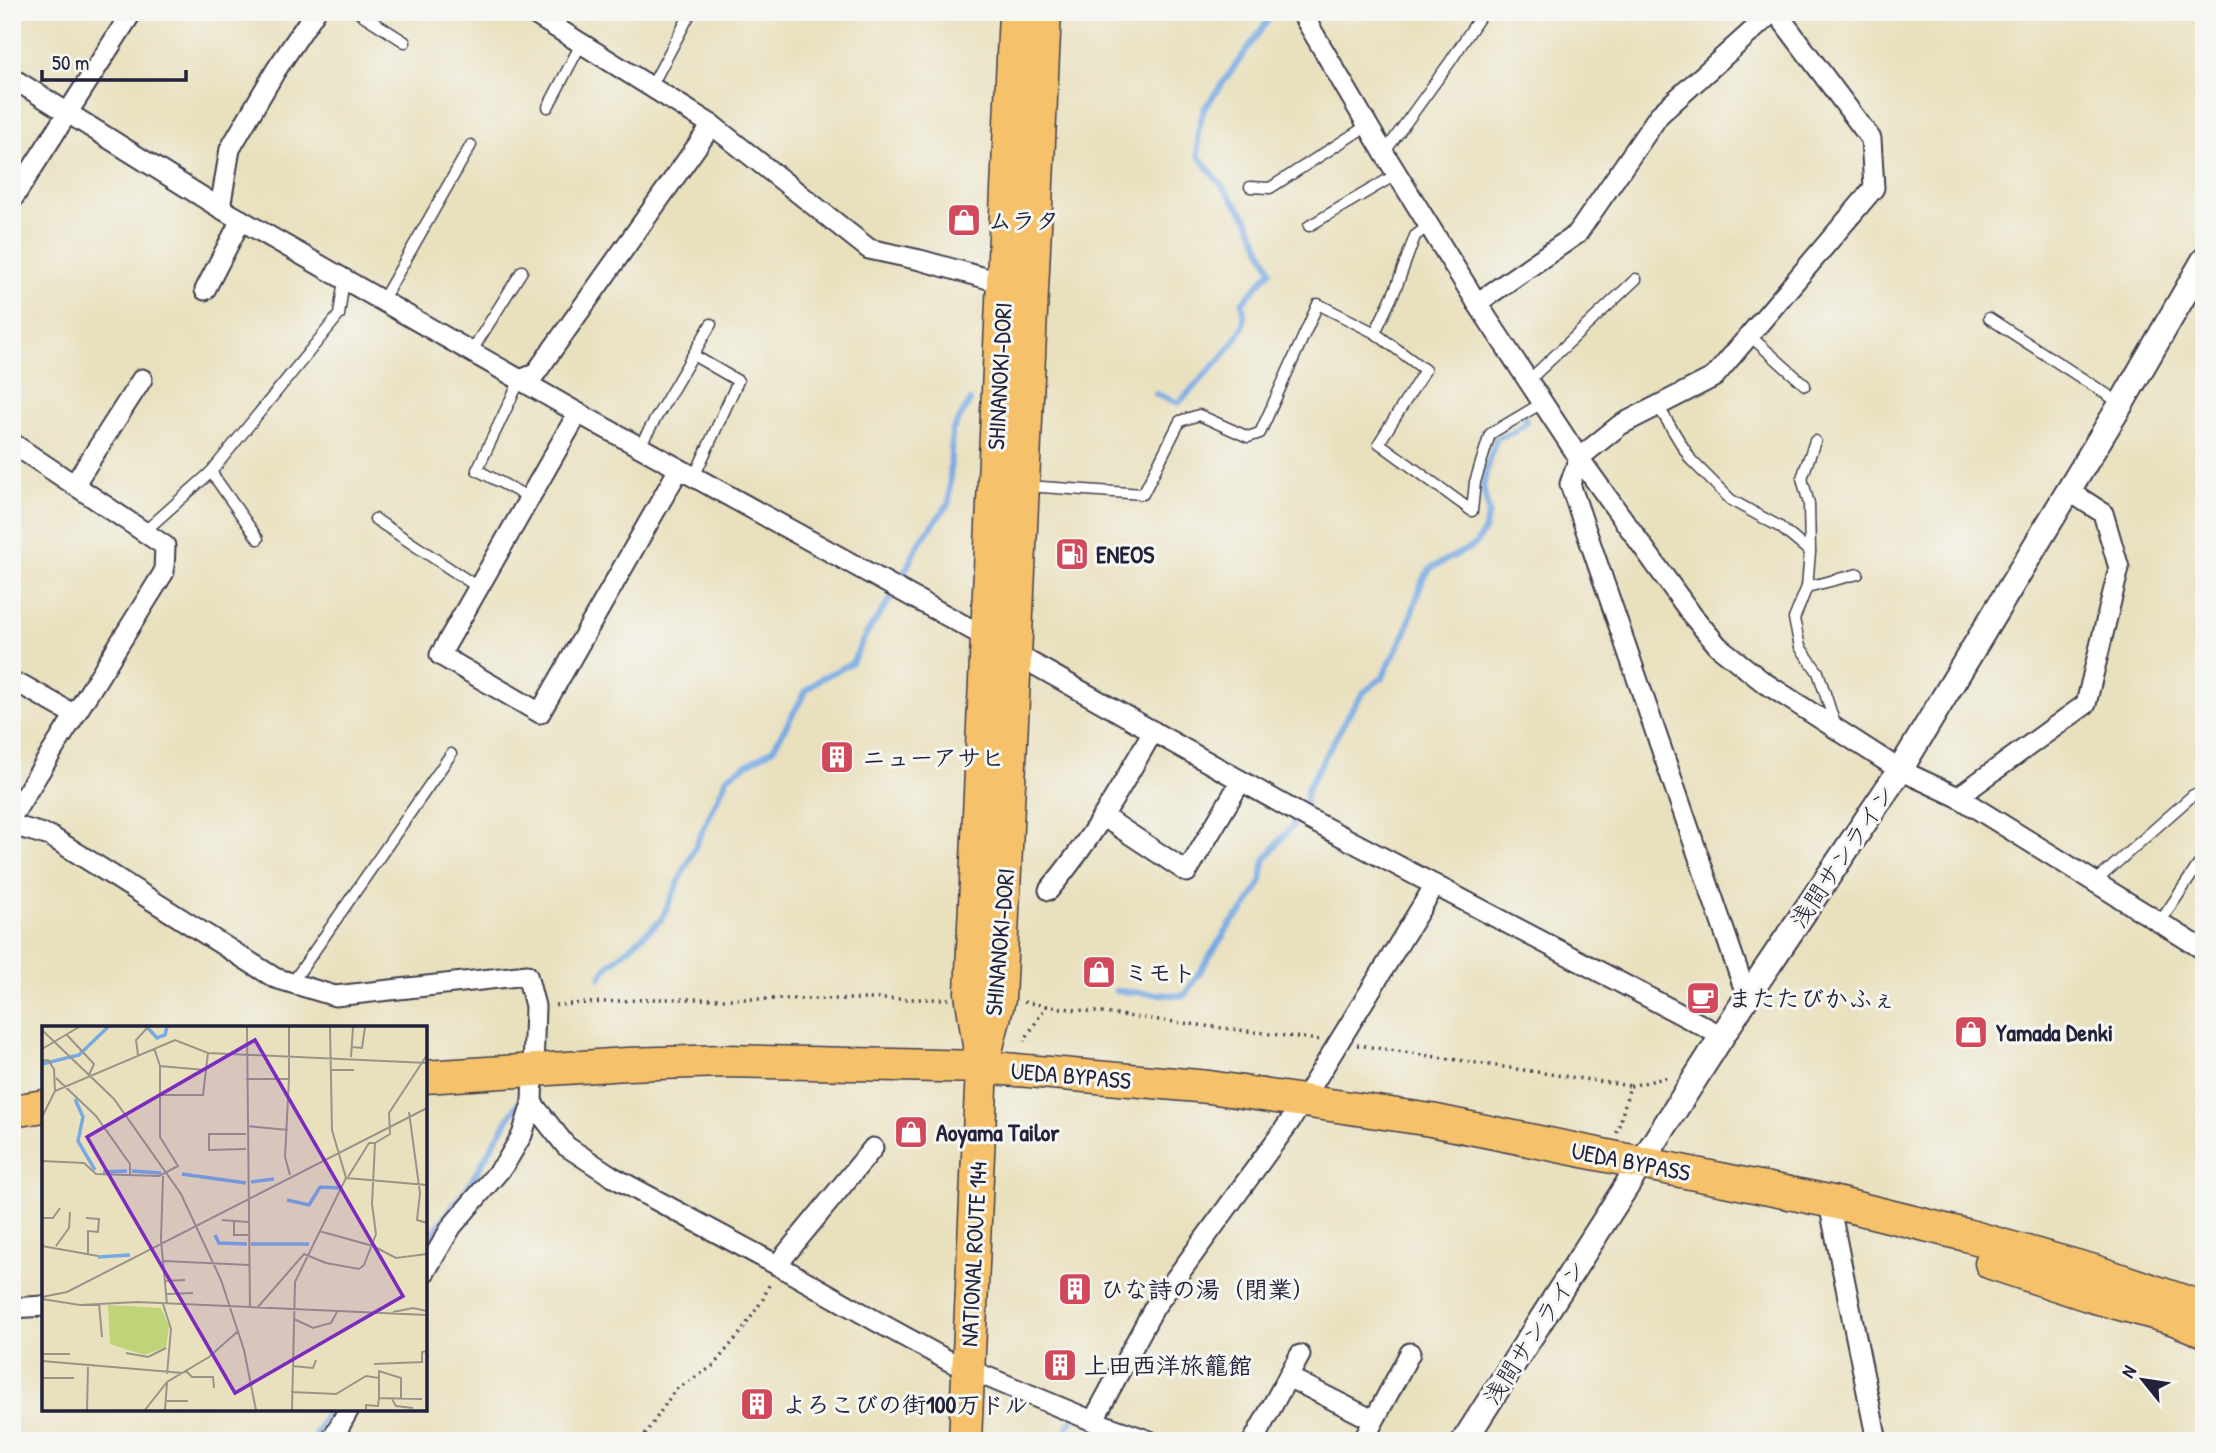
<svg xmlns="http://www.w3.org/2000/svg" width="2216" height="1453" font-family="'Patrick Hand','Klee One',sans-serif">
<rect width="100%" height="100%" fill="#f6f6f2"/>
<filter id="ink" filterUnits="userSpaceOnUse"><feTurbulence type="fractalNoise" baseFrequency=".0143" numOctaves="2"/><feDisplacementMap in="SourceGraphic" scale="14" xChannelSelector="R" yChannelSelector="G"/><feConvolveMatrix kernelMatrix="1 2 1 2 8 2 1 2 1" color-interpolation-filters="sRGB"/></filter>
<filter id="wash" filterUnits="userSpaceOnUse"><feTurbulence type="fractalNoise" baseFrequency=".00686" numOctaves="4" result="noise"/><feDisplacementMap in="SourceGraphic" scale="28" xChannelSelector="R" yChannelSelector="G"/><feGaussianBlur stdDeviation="1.57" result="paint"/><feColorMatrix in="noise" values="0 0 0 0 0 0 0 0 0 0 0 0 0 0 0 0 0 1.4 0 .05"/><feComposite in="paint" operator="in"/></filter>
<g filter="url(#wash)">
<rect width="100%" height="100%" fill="#e9e0bd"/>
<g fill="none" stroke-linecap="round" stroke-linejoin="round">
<!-- stream -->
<g stroke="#77aae3" stroke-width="6">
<path d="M1156 394 1179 403C1197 382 1230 353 1241 330 1246 322 1244 312 1242 303L1271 270 1247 218 1198 155V132L1204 109 1274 12"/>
<polyline points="898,585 919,543 949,503 952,431 970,401"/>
<polyline points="1305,805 1307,789 1350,712 1364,692 1382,678 1406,631 1423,579 1431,568 1475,545 1484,531 1489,513 1483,487 1489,460 1497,438 1512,433 1526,423 1525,417"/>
<polyline points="600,978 607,967 661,920 728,776 773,749 806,691 820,679 852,663 865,636 891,598"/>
<polyline points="1116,991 1184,996 1232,922 1244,910 1262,881 1262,870 1266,858 1295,822"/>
<polyline points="425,1243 469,1185 517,1104"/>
<polyline points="312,1441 329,1409"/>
<polyline points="1059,1441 1073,1419"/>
</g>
</g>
</g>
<g filter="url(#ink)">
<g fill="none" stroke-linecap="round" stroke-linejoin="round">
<!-- service casing -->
<g stroke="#403e4e" stroke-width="13">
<g id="service">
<polyline points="358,12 405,42"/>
<polyline points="651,87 691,12"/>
<polyline points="548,107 581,44"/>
<polyline points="1384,153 1450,62 1483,12"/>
<polyline points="1250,187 1270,188 1368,125"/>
<polyline points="1309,226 1397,174"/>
<polyline points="382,301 471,145"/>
<polyline points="1989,318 2120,403"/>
<polyline points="1375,333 1396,288 1415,236 1428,226"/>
<polyline points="1749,335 1805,385"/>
<polyline points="471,352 522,271"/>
<polyline points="693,355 738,381 694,477"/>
<polyline points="520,380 477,470 530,498"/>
<polyline points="1528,381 1636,279"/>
<polyline points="1658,406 1691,460 1731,500 1780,527 1810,552 1807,587 1794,619 1800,647 1818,672 1836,727"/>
<polyline points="639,447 711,324"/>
<polyline points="211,472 339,315 344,279"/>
<polyline points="1027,486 1143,494 1180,421 1199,415 1248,437 1260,433 1318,304 1375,333 1425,370 1379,443 1472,511 1475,482 1490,434 1542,403"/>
<polyline points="375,519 479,588"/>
<polyline points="144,532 211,472 258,539"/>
<polyline points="1810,552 1809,504 1802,478 1815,441"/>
<polyline points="1807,587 1858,574"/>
<polyline points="2096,881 2193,795"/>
<polyline points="2160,922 2199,864"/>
<polyline points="292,983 451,754"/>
</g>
</g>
<!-- minor casing -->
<g stroke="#403e4e" stroke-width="23">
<g id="minor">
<polyline points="531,12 712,125 869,249 920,260 1003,283"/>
<polyline points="1301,12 1384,153 1477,303 1579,458 1692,615 1718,646 1762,681 1900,770 1958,797 2204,950"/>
<polyline points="12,78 220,208 578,413 987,638 1309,819 1722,1036"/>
<polyline points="12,200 132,12"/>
<polyline points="220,208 230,149 276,70 315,12"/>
<polyline points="205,290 241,220"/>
<polyline points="1477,303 1577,234 1659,115 1773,12"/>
<polyline points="520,380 535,374 712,125"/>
<polyline points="578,413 440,655 540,713 679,469"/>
<polyline points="12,443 165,546 164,572 12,816"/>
<polyline points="74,485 142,379"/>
<polyline points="22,685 75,715"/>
<polyline points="1958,797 2086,704 2119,568 2103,513 2069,491"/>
<polyline points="1104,817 1187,872 1241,781"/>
<polyline points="12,825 50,836 275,978 335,996 527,975 535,1006 532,1103 522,1135 505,1164 452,1226 425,1272"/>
<path d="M1049 890C1092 839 1120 789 1153 731"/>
<polyline points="1747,997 1570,484 1579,458 1620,425 1714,377 1874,188 1871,139 1776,12"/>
<polyline points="532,1103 566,1146 613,1177 777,1265 876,1321 949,1361 1093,1421 1150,1441"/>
<polyline points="1831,1213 1877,1441"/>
<polyline points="777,1265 873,1148"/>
<polyline points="12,1308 44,1306"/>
<polyline points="1288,1377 1373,1420"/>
<polyline points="1093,1421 1154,1308 1291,1120 1435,885"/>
<polyline points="331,1441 349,1409"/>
<polyline points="1253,1441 1300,1355"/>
<polyline points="1363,1441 1410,1353"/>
</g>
</g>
<!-- tertiary casing -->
<g stroke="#403e4e" stroke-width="28">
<polyline id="tertiary" points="1464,1441 1747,997 1900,770 2121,404 2204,260"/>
</g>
<!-- trunk casing -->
<g stroke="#403e4e" stroke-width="35">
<g id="trunk">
<polyline points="980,1052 971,993 1015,12"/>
<polyline points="425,1077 627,1064 725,1061 982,1067 1209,1087 1431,1120 1828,1201 1966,1235 2094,1271 2204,1308"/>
<polyline points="12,1111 44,1106"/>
<polyline points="1991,1263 2088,1295 2172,1318 2204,1331"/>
<polyline points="965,1441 982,1067 999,999 1045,12"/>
</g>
</g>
<!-- path -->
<g stroke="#403e4e" stroke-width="3.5" stroke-dasharray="2 5" stroke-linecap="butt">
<polyline points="1024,1002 1046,1006 1024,1041"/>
<polyline points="555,1005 652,999 949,999"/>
<polyline points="1046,1006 1319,1040"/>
<polyline points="1357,1045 1630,1086"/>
<polyline points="1617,1133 1630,1086 1669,1077"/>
<polyline points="641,1441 675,1390 712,1367 742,1331 763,1299 770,1283"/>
</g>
<!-- service -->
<use href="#service" stroke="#fff" stroke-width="10"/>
<!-- minor -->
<use href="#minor" stroke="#fff" stroke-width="19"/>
<!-- tertiary -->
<use href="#tertiary" stroke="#fff" stroke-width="24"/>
<!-- trunk -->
<use href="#trunk" stroke="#f5c16b" stroke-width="32"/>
</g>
</g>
<!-- icons -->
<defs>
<g id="shop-square" transform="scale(1.75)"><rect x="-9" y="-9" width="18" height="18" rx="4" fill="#d1495b" stroke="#f6f6f2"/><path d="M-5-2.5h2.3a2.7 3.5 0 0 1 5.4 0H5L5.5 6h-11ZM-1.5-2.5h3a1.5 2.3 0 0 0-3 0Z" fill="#fff"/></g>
<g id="fuel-square" transform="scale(1.75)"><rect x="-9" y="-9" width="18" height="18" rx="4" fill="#d1495b" stroke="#f6f6f2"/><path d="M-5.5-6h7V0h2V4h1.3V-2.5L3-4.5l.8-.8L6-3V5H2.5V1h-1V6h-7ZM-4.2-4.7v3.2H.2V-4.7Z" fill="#fff"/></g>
<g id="building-square" transform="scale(1.75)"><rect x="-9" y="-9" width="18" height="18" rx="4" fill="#d1495b" stroke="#f6f6f2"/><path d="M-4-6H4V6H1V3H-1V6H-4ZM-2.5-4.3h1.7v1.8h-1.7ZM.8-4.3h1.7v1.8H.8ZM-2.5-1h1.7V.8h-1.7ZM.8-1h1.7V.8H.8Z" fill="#fff"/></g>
<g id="cafe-square" transform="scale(1.75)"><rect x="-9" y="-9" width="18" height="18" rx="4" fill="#d1495b" stroke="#f6f6f2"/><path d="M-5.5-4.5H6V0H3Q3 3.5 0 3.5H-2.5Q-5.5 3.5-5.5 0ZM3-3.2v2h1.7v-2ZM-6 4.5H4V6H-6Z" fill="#fff"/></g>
</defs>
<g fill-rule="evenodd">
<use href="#shop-square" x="964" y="220"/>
<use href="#fuel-square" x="1072" y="554"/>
<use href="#building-square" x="837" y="757"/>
<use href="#shop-square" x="1099" y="972"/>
<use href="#cafe-square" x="1703" y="998"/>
<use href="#shop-square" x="1971" y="1032"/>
<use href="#shop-square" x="911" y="1132"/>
<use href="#building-square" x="1075" y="1289"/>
<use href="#building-square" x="1060" y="1365"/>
<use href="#building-square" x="757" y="1404"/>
</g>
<g text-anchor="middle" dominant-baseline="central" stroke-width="6" stroke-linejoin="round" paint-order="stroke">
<!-- poi labels -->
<g font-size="24" font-weight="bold" fill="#22223b" stroke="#f6f6f2" text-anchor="start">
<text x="988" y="220">ムラタ</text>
<text x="1096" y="554">ENEOS</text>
<text x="862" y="757">ニューアサヒ</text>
<text x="1124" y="972">ミモト</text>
<text x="1728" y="998">またたびかふぇ</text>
<text x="1996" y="1032">Yamada Denki</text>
<text x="936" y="1132">Aoyama Tailor</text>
<text x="1100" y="1289">ひな詩の湯（閉業）</text>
<text x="1084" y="1365">上田西洋旅籠館</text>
<text x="782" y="1404">よろこびの街100万ドル</text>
</g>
<!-- street labels -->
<g font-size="24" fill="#22223b" stroke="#f6f6f2">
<text transform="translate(999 376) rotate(-87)">SHINANOKI-DORI</text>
<text transform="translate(1842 856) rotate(-56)">浅間サンライン</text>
<text transform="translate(999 942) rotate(-85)">SHINANOKI-DORI</text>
<text transform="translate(1071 1075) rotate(5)">UEDA BYPASS</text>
<text transform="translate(1631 1161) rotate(11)">UEDA BYPASS</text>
<text transform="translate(973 1254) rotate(-87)">NATIONAL ROUTE 144</text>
<text transform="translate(1534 1332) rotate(-57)">浅間サンライン</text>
</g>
</g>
<!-- overview -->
<g transform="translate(42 1026)">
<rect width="385" height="385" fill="#e9e0bd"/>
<path d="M66 279 119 282 127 300 124 321 102 329 68 318Z" fill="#bfd478"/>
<path fill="none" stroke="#77aae3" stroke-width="3.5" d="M105 1 115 12 123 9 125 1M0 38 37 29 66 1M33 73 41 91 36 115 53 144M90 145 119 147M61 146 85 145M140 148 204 157M209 156 232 153M245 174 267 179 278 161 297 162M173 209 177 217 205 218M209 218H267M56 231 88 229"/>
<path fill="none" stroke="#999489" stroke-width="2" d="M205 1 208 282M247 1V53M0 4 72 73 139 168 179 254 202 324 214 384M25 9 52 38 47 49M310 21 320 22 323 1M0 23 37 1M96 29 94 14 106 1M309 31 311 1M0 35 6 34 12 43 13 65M118 40 163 44M289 44H312M14 52 54 90 88 138V148M204 53H247L243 131 248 149M119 69H161L166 27M367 86 378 167 375 194 385 197M0 91 13 65 133 14 166 27 385 37M205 100 246 104M204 108H167V124L204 123M0 135 42 137 54 148 117 150 136 140 118 111V40L112 22M121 150 119 214 125 278M306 151 327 117H333M304 152 385 159M0 192H11L18 182M44 192 57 193 56 206 46 205V228M180 194 206 196M192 196V209H206M277 205 331 220 354 232 385 228M0 220 56 230M14 220 27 202 28 186M122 235 207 239M122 255 143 254M125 268 151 267M0 271 25 266 385 82M0 273 38 279 95 276 385 289M57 277 60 311M121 278 129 303 125 348M215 282 262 228 284 237 317 243 322 239 334 208 330 178 333 117 348 108 347 87 385 29M351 286 371 282 385 285M252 293 271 302 289 297 295 286M84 327 106 331 124 322M0 328H28M0 335 141 347M332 338 380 336V326L385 325M250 340 271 342 274 334M144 345 150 351H171L172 362M0 352H32M249 366 294 368 324 350 337 352M337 372V345L359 352V372M350 373 354 380 371 382M124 375H146M45 384 46 341M103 384 125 356 167 331 195 306M123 384 125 357M250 384 253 256 304 152 290 104 288 1M324 384V379L336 380 337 372 380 373"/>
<path fill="#7b2cbf" fill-opacity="0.15" stroke="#7b2cbf" stroke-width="3.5" d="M213 14 361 270 193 367 45 111Z"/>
<rect width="385" height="385" fill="none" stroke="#22223b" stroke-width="3.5"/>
</g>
<!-- margin -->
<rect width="2216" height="1453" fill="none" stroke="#f6f6f2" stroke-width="42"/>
<!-- north arrow -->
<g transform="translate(2143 1380) rotate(300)" stroke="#f6f6f2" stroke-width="5" paint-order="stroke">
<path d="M0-5L12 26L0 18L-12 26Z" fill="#22223b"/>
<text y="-10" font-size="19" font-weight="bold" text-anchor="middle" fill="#22223b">N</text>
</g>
<!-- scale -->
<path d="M42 70v10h144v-10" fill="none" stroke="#22223b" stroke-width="3.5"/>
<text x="52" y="70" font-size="21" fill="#22223b" stroke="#f6f6f2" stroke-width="5" paint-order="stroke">50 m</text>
</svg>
